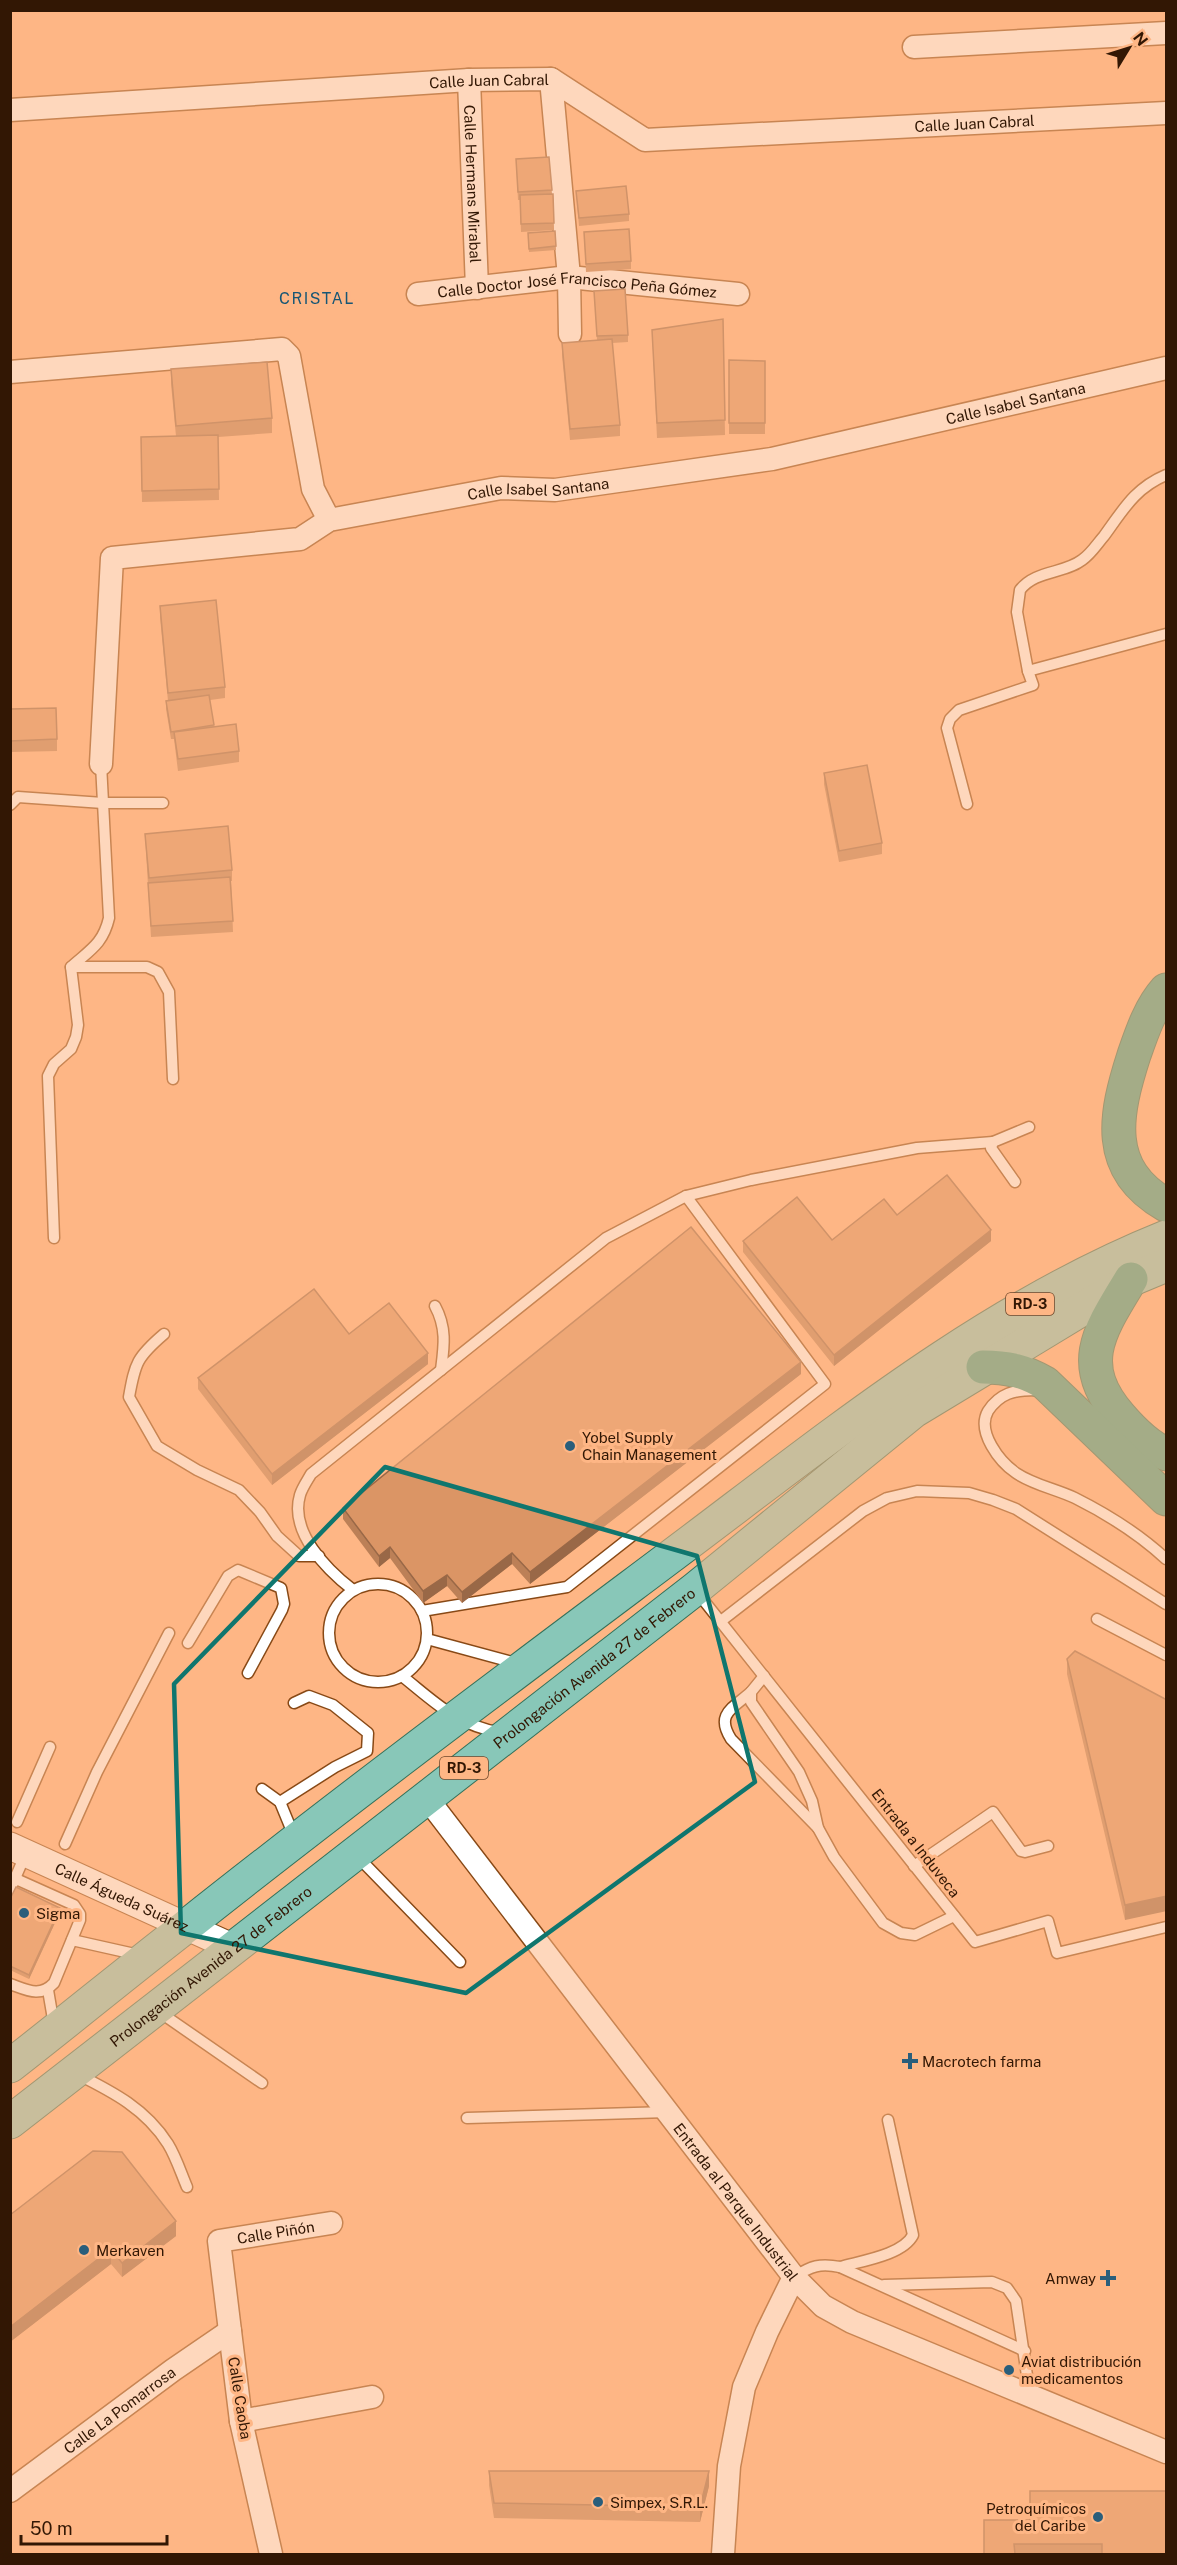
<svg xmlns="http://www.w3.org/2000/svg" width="1177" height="2565" font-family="'Public Sans',sans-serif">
<rect width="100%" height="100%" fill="#feb685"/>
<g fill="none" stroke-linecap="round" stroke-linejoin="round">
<!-- service casing -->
<g stroke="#884916" stroke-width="13">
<g id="service">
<polyline points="1028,671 1166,634"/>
<path d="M967 804 947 728 950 719 959 710 1033 685 1028 671 1017 612 1020 590C1035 570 1064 574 1082 560 1091 554 1097 544 1104 536 1123 510 1135 488 1166 475"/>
<polyline points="10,805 18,797 103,803 163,803"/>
<polyline points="71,967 147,967 158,972 169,992 173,1079"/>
<polyline points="1015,1182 991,1148 993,1142 1029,1127"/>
<path d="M54 1238 48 1076 54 1064 71 1049 76 1037 78 1025 71 967C90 950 103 944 109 918L101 764"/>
<path d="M435 1306C447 1328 444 1347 441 1370"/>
<path d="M164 1334C137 1357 135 1363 129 1397L157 1446 197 1470 239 1490 260 1512 277 1536 299 1556H319"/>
<path d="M1035 1390C1014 1390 1000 1393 988 1411 976 1432 1000 1462 1016 1473 1034 1485 1056 1489 1075 1498 1107 1514 1140 1535 1166 1559"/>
<circle cx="378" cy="1633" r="49"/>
<path d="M353 1590C327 1570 289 1532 300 1495 302 1488 307 1481 311 1474L606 1238 686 1196 751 1180 917 1148 993 1142"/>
<polyline points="697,1592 975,1942 1048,1921 1057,1953 1166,1927"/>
<polyline points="422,1611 567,1587 825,1384 686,1196"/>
<polyline points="1097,1619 1166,1655"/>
<polyline points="721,1621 863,1511 887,1498 917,1491 969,1493 993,1500 1016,1509 1166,1604"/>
<polyline points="427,1639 519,1664"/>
<polyline points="188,1643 228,1576 238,1570 281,1588 284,1604 282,1610 248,1673"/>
<path d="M402 1676C437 1704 455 1724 501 1733"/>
<polyline points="764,1676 751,1692 751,1702 799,1772 812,1801 818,1828 834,1857 883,1923 901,1933 915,1935 954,1916"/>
<path d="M751 1692C733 1708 715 1714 731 1739L818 1828"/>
<polyline points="262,1789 280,1802 294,1836"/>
<polyline points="280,1802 335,1767 367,1751 368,1733 333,1705 309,1696 294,1703"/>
<polyline points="17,1822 50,1747"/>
<polyline points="65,1844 97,1772 169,1633"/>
<polyline points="357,1856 460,1962"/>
<polyline points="914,1866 993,1812 1021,1851 1025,1852 1048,1846"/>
<polyline points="10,1890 26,1853"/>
<polyline points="72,1940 139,1955"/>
<path d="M10 1984C27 1990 40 1998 54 1983L80 1920V1914L74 1905 16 1879"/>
<polyline points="48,1990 54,2025"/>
<polyline points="158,2011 262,2083"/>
<path d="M77 2074C113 2092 146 2109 168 2144 176 2157 181 2173 187 2187"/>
<polyline points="467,2118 668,2112"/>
<path d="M840 2267C861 2261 903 2255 913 2235L888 2120"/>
<path d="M794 2277C811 2266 820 2263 840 2267L1025 2351"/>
<polyline points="884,2285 992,2282 1007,2288 1016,2301 1030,2396"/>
</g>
</g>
<!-- minor casing -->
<g stroke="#884916" stroke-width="25">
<g id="minor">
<polyline points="914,47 1166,33"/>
<polyline points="551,79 569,277 570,334"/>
<path id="s1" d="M469 80 477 288"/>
<path id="s2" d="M10 110 469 80 551 79 645 140 1166 113"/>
<path id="s3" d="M418 294 569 277 738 294"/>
<polyline points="10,372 282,349 289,356 313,489 329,520"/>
<path id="s4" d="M101 764 112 558 300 539 329 520 501 488 555 490 772 459 1166 368"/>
<path id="s5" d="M426 1797 794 2277 823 2306 852 2322 1166 2452"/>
<polyline points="241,2421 372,2397"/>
<path id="s6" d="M10 2491 173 2370 230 2331"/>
<path id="s7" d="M271 2554 241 2421 219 2241 331 2223"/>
<polyline points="723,2554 729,2466 744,2387 767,2332 794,2277"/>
</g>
</g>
<!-- tertiary casing -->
<g stroke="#884916" stroke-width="29">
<g id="tertiary">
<path id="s8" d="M10 1846 234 1948"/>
</g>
</g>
<!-- primary casing -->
<g stroke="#36715a" stroke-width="35">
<g id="primary">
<path d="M10 2066C69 2020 126 1973 184 1928 345 1800 510 1677 674 1554 830 1437 984 1310 1166 1237"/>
<path id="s9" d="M10 2122 695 1589 914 1411 1130 1280 1166 1265"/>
</g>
</g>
<!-- motorway casing -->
<g stroke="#36715a" stroke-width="35">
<g id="motorway">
<path d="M1166 990C1150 1008 1142 1032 1134 1055 1115 1114 1103 1169 1166 1205"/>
<path d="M1131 1279C1100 1330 1075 1364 1120 1416 1132 1430 1150 1447 1166 1454"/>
<path d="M983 1367C1008 1367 1024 1371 1045 1383L1166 1499"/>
</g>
</g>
<!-- service -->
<use href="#service" stroke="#fff" stroke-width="10"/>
<!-- minor -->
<use href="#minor" stroke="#fff" stroke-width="22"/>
<!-- tertiary -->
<use href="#tertiary" stroke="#fff" stroke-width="27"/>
<!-- primary -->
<use href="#primary" stroke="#88c7b8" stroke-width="33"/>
<!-- motorway -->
<use href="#motorway" stroke="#38a189" stroke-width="33"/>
</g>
<!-- wall -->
<g fill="#bc8057">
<polygon points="549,157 552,194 553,194 554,230 521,232 520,200 518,200 516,159"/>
<polygon points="576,191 629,214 629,221 579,226"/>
<polygon points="555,231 556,250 529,252 528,233"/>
<polygon points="584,232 631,261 631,269 586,272"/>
<polygon points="594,291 628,335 628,342 612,343 620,425 620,436 570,440 562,355 562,343 597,340"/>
<polygon points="723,319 725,435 657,438 652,330"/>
<polygon points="729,360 765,361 765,434 729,434"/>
<polygon points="171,369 272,418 272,433 218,437 219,500 142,502 141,437 176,436 171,384"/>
<polygon points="160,606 225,687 225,698 210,700 214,727 239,751 239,762 178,771 174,739 171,739 166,709 166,701 168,701 160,617"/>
<polygon points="10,709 57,739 57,751 10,752"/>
<polygon points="824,773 882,843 882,854 839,862 824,784"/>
<polygon points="145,834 232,870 232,881 231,881 233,932 151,937"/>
<polygon points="897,1215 991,1241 834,1366 743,1252 743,1241 832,1240"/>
<polygon points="349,1334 428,1364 272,1485 198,1389 198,1378"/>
<polygon points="801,1374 530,1584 512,1564 462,1603 447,1586 423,1603 390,1558 379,1567 343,1519 343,1508"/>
<polygon points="1067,1659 1167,1700 1125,1920 1067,1674"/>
<polygon points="10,1899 60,1912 29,1979 10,1970"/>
<polygon points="10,2215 176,2236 122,2277 111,2264 10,2342"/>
<polygon points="489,2471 709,2486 700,2522 494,2518 489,2485"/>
<polygon points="1030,2520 1167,2554 984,2554"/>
</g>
<!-- shaded-wall -->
<g fill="#996847">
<polygon points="991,1230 991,1241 834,1366 834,1355"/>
<polygon points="428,1353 428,1364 272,1485 272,1474"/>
<polygon points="801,1362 801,1374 530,1584 530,1572"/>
<polygon points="390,1547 390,1558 379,1567 379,1556"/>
<polygon points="512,1553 512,1564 462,1603 462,1592"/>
<polygon points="447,1575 447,1586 423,1603 423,1591"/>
<polygon points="1167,1896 1167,1911 1125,1920 1125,1905"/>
<polygon points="60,1908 60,1912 29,1979 29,1975"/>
<polygon points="176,2221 176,2236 122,2277 122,2263"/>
<polygon points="111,2249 111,2264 10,2342 10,2327"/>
<polygon points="709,2471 709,2486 700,2522 700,2507"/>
</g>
<!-- building -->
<g fill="#db9565" stroke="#996847" stroke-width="1.5">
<polygon points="549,157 552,190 518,192 516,159"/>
<polygon points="626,186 629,214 579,218 576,191"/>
<polygon points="553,194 554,223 521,224 520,195"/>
<polygon points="629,229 631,261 586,264 584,232"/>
<polygon points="555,231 556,246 529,249 528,233"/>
<polygon points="625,289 628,335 597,336 594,291"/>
<polygon points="723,319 725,420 657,423 652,330"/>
<polygon points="612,339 620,425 570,429 562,343"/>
<polygon points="729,360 765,361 765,423 729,423"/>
<polygon points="267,362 272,418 176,426 171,369"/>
<polygon points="218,435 219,489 142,491 141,437"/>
<polygon points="216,600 225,687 168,693 160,606"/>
<polygon points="209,695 214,725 171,732 166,701"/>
<polygon points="56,708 57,739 10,741 10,709"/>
<polygon points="236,724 239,751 178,759 174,732"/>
<polygon points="867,765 882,843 839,851 824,773"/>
<polygon points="228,826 232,870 149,878 145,834"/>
<polygon points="230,877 233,921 151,926 148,883"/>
<polygon points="947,1175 991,1230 834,1355 743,1241 797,1197 832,1240 884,1199 897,1215"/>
<polygon points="691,1227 801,1362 530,1572 512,1553 462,1592 447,1575 423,1591 390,1547 379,1556 343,1508"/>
<polygon points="314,1289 349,1334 389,1303 428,1353 272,1474 198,1378"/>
<polygon points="1075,1651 1167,1700 1167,1896 1125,1905 1067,1659"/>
<polygon points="16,1887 60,1908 29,1975 10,1966 10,1899"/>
<polygon points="93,2151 122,2152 176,2221 122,2263 111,2249 10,2327 10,2215"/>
<polygon points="489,2471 709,2471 700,2507 494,2503"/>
<polygon points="1030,2491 1167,2491 1167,2554 1102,2554 1102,2544 1014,2544 1015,2554 984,2554 984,2520 1030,2520"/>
</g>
<!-- marked area -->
<path d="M0 0H1177V2565H0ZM385 1467 697 1556 755 1782 466 1993 181 1933 174 1684Z" fill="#feb685" fill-opacity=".55" fill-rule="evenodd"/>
<path fill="none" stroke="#0f766e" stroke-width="4.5" stroke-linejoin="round" d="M385 1467 697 1556 755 1782 466 1993 181 1933 174 1684Z"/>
<!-- markers -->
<g fill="#2a5e7b" stroke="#feb685" stroke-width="2">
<circle cx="570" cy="1446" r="6"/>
<circle cx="24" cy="1913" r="6"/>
<path d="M907 2052h6v6h6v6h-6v6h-6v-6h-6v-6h6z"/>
<circle cx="84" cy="2250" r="6"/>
<path d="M1105 2269h6v6h6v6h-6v6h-6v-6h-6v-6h6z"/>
<circle cx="1009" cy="2370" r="6"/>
<circle cx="598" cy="2502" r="6"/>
<circle cx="1098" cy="2517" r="6"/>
</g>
<g text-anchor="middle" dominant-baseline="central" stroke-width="6" stroke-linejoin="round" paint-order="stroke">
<!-- shield labels -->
<g fill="#feb685" stroke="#6f472b" stroke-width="1.5">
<rect x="1006" y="1293" width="48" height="22" rx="4.5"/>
<rect x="440" y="1757" width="48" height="22" rx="4.5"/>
</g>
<g font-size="14" font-weight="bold" fill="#321704">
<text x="1030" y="1304">RD-3</text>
<text x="464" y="1768">RD-3</text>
</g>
<!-- street labels -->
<g font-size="15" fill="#321704" stroke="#feb685">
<text stroke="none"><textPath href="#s2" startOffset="480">Calle Juan Cabral</textPath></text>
<text stroke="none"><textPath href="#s2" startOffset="984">Calle Juan Cabral</textPath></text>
<text stroke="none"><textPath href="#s1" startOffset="104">Calle Hermans Mirabal</textPath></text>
<text stroke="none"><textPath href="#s3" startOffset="160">Calle Doctor José Francisco Peña Gómez</textPath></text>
<text stroke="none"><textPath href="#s4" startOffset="1128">Calle Isabel Santana</textPath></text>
<text stroke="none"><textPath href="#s4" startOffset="642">Calle Isabel Santana</textPath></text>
<text stroke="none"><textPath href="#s9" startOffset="740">Prolongación Avenida 27 de Febrero</textPath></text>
<text transform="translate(916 1843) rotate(52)">Entrada a Induveca</text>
<text stroke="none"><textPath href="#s8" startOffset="123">Calle Águeda Suárez</textPath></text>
<text stroke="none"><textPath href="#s9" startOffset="254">Prolongación Avenida 27 de Febrero</textPath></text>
<text stroke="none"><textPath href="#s5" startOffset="510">Entrada al Parque Industrial</textPath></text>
<text stroke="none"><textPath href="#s7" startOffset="375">Calle Piñón</textPath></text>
<text transform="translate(240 2398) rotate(81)">Calle Caoba</text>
<text stroke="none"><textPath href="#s6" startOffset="136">Calle La Pomarrosa</textPath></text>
</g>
<!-- poi labels -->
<g font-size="15" fill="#321704" stroke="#feb685" text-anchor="start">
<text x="582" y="1437">Yobel Supply<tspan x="582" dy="17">Chain Management</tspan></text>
<text x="36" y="1913">Sigma</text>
<text x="922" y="2061">Macrotech farma</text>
<text x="96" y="2250">Merkaven</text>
<text x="1096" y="2278" text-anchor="end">Amway</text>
<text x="1021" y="2361">Aviat distribución<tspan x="1021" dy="17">medicamentos</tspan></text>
<text x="610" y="2502">Simpex, S.R.L.</text>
<text x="1086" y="2508" text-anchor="end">Petroquímicos<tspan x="1086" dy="17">del Caribe</tspan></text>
</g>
<!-- neighbourhood labels -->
<g font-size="16" letter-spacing="1.5" fill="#175675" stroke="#feb685">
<text x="317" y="298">CRISTAL</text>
</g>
</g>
<!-- border -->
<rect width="1177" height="2565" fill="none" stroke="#321704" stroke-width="24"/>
<!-- north arrow -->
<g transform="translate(1129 48) rotate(52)" stroke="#feb685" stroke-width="4.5" paint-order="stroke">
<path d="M0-4.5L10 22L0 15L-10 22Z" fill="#321704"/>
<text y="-9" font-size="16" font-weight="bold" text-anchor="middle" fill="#321704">N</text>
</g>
<!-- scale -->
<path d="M21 2535v9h146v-9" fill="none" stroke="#321704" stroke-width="3"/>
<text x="30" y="2535" font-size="18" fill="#321704" stroke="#feb685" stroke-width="4.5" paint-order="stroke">50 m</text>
</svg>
